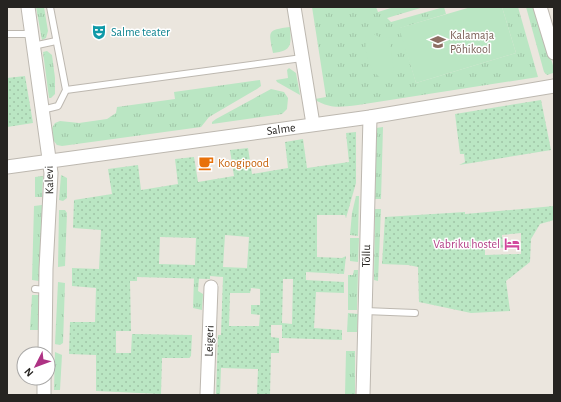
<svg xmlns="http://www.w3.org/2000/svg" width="561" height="402" font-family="'Alegreya Sans',sans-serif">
<defs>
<pattern id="grass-tufts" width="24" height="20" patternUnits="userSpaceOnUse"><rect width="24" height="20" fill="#bae6c3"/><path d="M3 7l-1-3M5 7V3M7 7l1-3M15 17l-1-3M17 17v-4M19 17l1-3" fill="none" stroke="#a0c5a7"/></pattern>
<pattern id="garden-dots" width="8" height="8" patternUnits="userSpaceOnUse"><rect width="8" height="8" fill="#bae6c3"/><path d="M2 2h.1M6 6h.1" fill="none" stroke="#a0c5a7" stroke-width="1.8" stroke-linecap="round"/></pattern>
</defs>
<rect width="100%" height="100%" fill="#ebe6de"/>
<!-- grass -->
<g fill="url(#grass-tufts)">
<polygon points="36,7 44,7 48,31 46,38 42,40"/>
<path d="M312 7H376L378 12 394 7H424L387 18 391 22 444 7 446 14 400 28 416 83 516 53 502 7H518L538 77 358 105C339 107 332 109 315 100V99L326 97Z"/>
<polygon points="526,7 536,7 554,69 553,73 547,75 544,72"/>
<path d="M290 27C291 44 293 51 273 53 269 31 266 30 290 27Z"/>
<polygon points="47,51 52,55 55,78 55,94 51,98 49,98 43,52"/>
<polygon points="289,68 296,73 300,95 277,82 276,80 288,78 287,70"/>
<polygon points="260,80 261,86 257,89 209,117 201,127 62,146 57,145 53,140 52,128 55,123 60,121 79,123 107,119 116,113 117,107 175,99 174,92"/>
<polygon points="271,89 284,92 288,98 287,109 282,114 212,124 212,122 216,119"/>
<polygon points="383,127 381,199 375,199 376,128"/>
<polygon points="61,175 67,178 67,198 63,201 59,200"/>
<polygon points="43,176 42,197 35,197 35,177"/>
<polygon points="356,196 359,196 358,236 350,235 352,213"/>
<polygon points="42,205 39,281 32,280 34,206"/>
<polygon points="375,209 381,209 378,281 374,280"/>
<polygon points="59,210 65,210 67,213 65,266 58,267"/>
<polygon points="350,238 359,238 358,262 350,261"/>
<polygon points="354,270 358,270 357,310 348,310 348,275 353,275"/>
<polygon points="194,278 199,278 198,291 203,294 202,310 193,308"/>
<polygon points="58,282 65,283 63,343 60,345 55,344"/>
<polygon points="32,295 39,295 38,330 30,330"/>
<polygon points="348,313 358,314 357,332 347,332"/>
<polygon points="346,351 355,351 355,395 345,395"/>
<polygon points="55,352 62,355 60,390 54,390"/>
</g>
<!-- park -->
<g fill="#bae6c3">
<polygon points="471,7 502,7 516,53 416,83 399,28"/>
<path d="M372 33 381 38 389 37 394 71 382 79C368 69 364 53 366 36Z"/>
</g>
<!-- garden -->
<g fill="url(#garden-dots)" fill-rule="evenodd">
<polygon points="25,76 33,123 7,127 7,78"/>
<polygon points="541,100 551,150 459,165 465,162 464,154 460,154 455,114"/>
<path d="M356 132V183L346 218 345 215H317V257L342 258 346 256 344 274 306 272V280L344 282V293L316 292 314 328 342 330V340L282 338V325H271V337L279 338V353H271L270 395H257L258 369 221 368 220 395H216L218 335H221L223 277 210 276V279L137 277V281H130L131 331H116V353H131L132 334 192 335 191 356 189 358H162L161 394 96 391V355L69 354 70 322H95L96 288 72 286V268L99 269 101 230 73 228 74 200 112 194 108 169 138 165 141 190 178 184 175 159 194 157 198 182 234 176 230 150 248 148 252 174 288 168 285 142 303 139 307 168 349 162 346 133ZM225 235 249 237 247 268 223 267ZM160 237 196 238 195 265 159 264ZM283 279H293L292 324 282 323ZM251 288 260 289V305H251V314L260 315 259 326H229L230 293H250Z"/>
<path d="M554 206V220L540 224 531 239 530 262 506 281 510 311 471 313 419 302 418 267 408 265 382 264 385 217 465 212V214ZM521 233V254L485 255V248H503L502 235Z"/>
</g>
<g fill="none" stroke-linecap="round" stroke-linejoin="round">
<!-- lane casing -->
<g stroke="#bdb8b0" stroke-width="8">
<g id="lane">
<polyline points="7,34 31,34"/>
<polyline points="33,46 56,41"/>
<polyline points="66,90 302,58"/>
<polyline points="42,110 58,106 66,90 50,7"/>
<polyline points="35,289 46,290"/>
<polyline points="365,311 415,313"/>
</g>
</g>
<!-- street casing -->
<g stroke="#bdb8b0" stroke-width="15">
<g id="street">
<polyline points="28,7 51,173 46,269 45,354"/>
<polyline points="294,7 313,124"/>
<polyline points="540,7 554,53"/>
<polyline points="7,167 370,117 554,86"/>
<polyline points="44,395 44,378"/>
<polyline points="207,395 211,287"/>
<polyline points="363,395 370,117"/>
</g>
</g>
<!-- lane -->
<use href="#lane" stroke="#fff" stroke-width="6"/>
<!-- street -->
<use href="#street" stroke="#fff" stroke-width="13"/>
</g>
<!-- icons -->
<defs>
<g id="theatre-bare" transform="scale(1.2)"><path d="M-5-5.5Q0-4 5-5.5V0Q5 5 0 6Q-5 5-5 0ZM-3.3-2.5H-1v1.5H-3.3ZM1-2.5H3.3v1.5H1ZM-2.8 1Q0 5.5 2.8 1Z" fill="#0f9aa8" stroke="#fff" stroke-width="2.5" paint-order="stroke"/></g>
<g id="school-bare" transform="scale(1.2)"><path d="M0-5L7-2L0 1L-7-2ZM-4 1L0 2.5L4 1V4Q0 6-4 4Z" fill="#8d6e63" stroke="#fff" stroke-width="2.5" paint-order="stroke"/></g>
<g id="cafe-bare" transform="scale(1.2)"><path d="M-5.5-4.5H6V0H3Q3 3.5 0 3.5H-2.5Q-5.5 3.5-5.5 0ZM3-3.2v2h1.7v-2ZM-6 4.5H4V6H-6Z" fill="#e8710a" stroke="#fff" stroke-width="2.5" paint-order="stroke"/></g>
<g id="hotel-bare" transform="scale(1.2)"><path d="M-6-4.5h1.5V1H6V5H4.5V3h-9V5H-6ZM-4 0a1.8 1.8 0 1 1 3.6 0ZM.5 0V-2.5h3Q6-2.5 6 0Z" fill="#d1479c" stroke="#fff" stroke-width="2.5" paint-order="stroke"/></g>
</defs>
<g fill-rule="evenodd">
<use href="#theatre-bare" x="99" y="32"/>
<use href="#school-bare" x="438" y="42"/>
<use href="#cafe-bare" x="206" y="163"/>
<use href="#hotel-bare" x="512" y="244"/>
</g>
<g text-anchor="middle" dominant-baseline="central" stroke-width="3" stroke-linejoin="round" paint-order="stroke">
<!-- culture labels -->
<g font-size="12" fill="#0d838f" stroke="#fff" text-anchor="start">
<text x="111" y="32">Salme teater</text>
</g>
<!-- education labels -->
<g font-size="12" fill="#785e54" stroke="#fff" text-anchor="start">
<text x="450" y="35">Kalamaja<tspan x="450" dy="14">Põhikool</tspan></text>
</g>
<!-- street labels -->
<g font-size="12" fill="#262421" stroke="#fff">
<text transform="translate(281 129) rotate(-8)">Salme</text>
<text transform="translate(49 180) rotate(-91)">Kalevi</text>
<text transform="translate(366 256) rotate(-89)">Tõllu</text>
<text transform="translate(209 341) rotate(-88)">Leigeri</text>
</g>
<!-- food labels -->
<g font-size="12" fill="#c56008" stroke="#fff" text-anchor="start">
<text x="218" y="163">Koogipood</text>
</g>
<!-- hotel labels -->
<g font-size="12" fill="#b23c85" stroke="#fff" text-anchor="end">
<text x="500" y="244">Vabriku hostel</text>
</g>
</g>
<!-- border -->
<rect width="561" height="402" fill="none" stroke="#262421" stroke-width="16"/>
<!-- north arrow -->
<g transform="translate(36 366) rotate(228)"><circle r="19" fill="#ffffff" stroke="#a8a7a6"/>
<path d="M0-3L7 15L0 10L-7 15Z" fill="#ae3284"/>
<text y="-6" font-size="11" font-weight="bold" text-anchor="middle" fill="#262421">N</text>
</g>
</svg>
